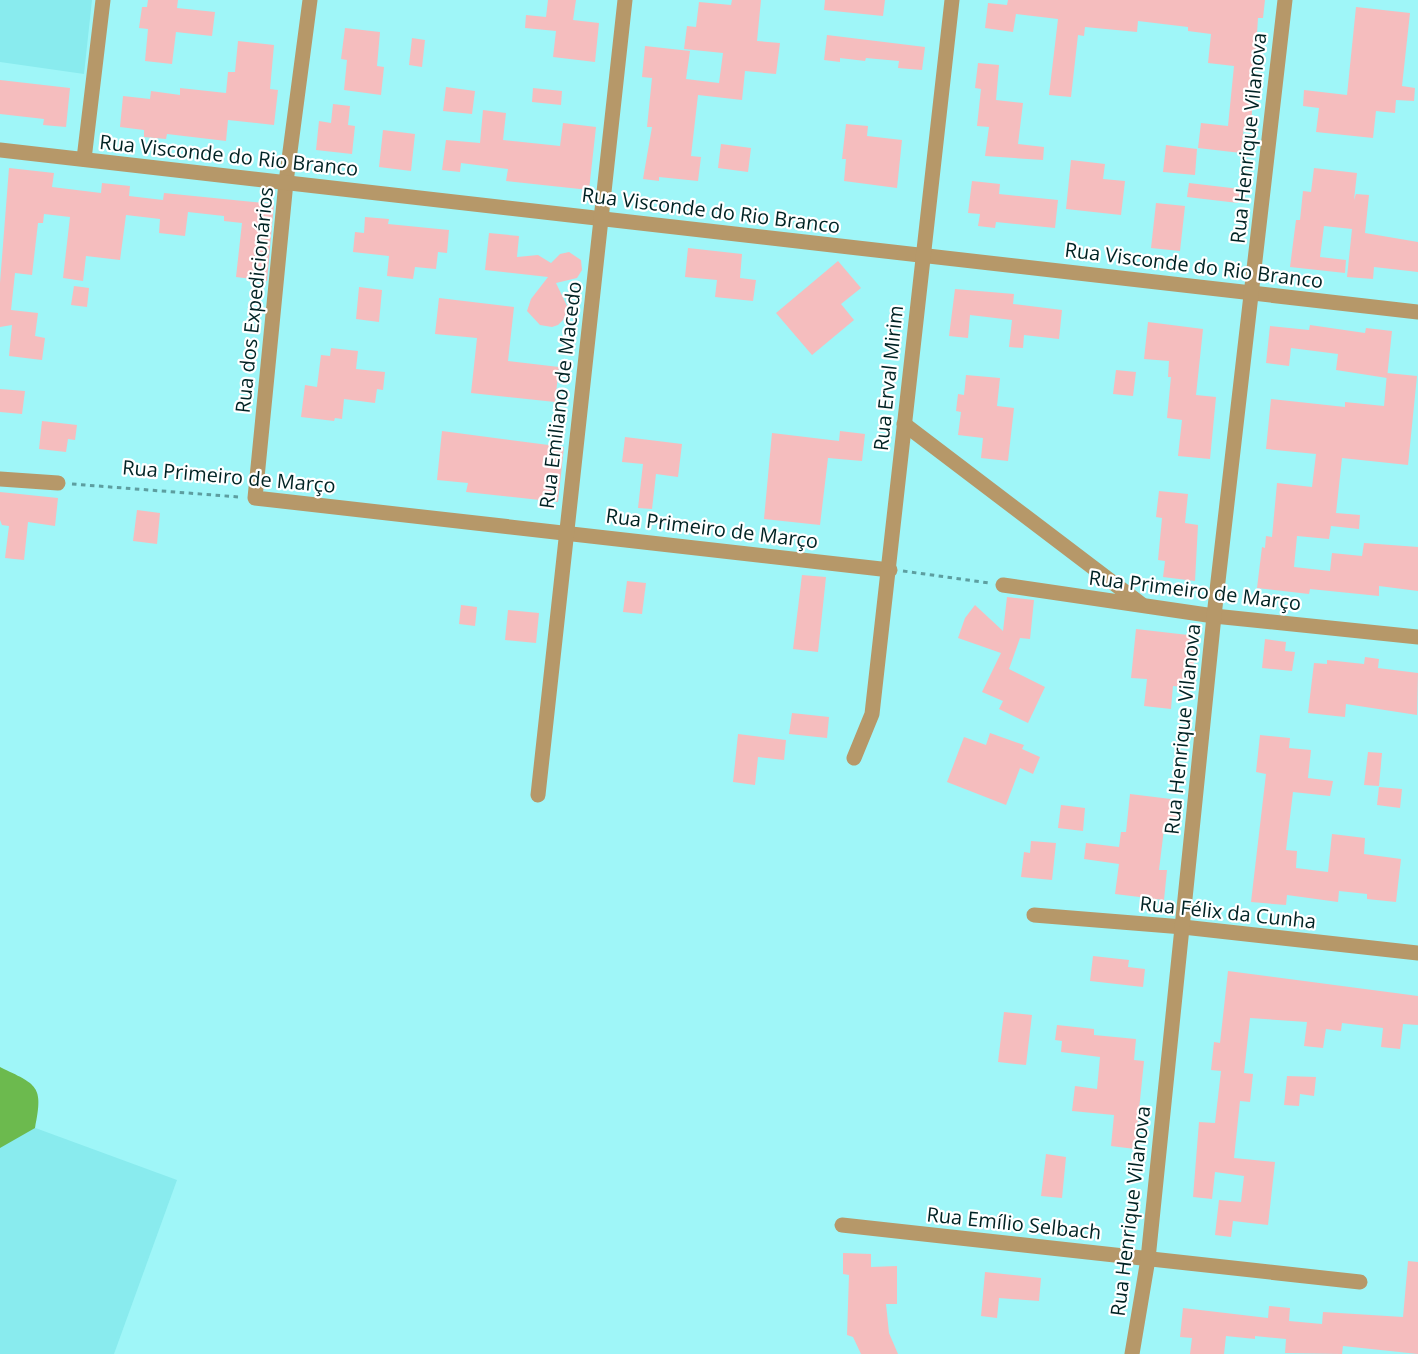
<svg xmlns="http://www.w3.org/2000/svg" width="1418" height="1354" font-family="'Open Sans',sans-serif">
<rect width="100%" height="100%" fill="#9ff6f8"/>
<!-- built -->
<g fill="#89ebee">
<polygon points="0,0 92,0 84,74 0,62"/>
<polygon points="0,1115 177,1180 114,1354 0,1354"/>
</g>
<!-- forest -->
<path fill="#6cba4e" d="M0 1067C37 1085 44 1085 35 1128L0 1148Z"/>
<!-- building -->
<g fill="#f5bdbe">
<polygon points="148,0 178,0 177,8 215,12 212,36 176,32 172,64 145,61 148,29 139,28 142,7 147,7"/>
<polygon points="548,0 576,0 573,20 599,23 595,62 553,57 556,31 525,28 526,15 546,17"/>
<polygon points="732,0 761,0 757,41 780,43 776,74 745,71 742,100 698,95 691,156 701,157 698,181 659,177 659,181 643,179 652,127 647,127 652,78 642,77 645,46 690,51 686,79 719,83 723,53 684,49 687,26 696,27 699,2 731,5"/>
<polygon points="825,0 885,0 883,16 824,10"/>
<polygon points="1008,0 1265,0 1263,18 1258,18 1251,127 1244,126 1241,153 1198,148 1201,123 1228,126 1234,66 1208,63 1211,34 1188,31 1188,27 1138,21 1137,32 1085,27 1084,36 1078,35 1071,97 1049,95 1058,19 1016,14 1013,32 985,28 988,3 1007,5"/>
<polygon points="1356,7 1410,13 1402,86 1415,88 1414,101 1396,100 1395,113 1376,111 1373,138 1316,132 1319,108 1303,106 1304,90 1347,95"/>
<polygon points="345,28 380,32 377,66 384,67 381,95 344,90 347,60 341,59"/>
<polygon points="827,35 925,47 922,70 898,68 899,61 866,58 865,61 840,58 840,62 824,60"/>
<polygon points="412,38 425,40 422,67 409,65"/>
<polygon points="238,41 274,45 270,89 278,90 274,125 228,120 226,141 167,134 166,139 144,137 144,130 120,127 123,96 150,99 151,91 180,95 180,88 226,93 228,72 235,72"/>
<polygon points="978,63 999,65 996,100 1023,103 1018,144 1044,147 1043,160 985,156 989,127 977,126 981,89 975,88"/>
<polygon points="0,80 70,88 66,127 43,125 44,119 0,114"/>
<polygon points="446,87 475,91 472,114 443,111"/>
<polygon points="533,88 562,91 561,105 532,102"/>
<polygon points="333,104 350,106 348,125 355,126 352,154 316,150 319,121 331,123"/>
<polygon points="483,110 506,113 503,140 560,146 563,123 596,127 589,190 506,181 508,169 461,163 460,172 442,170 446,140 480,143"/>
<polygon points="846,124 868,126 867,136 902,140 897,188 844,181 846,159 842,159"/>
<polygon points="383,130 415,134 411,171 379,167"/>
<polygon points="721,144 751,148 748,172 718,168"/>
<polygon points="1166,145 1197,149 1195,175 1163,172"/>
<polygon points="1071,160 1105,164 1103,179 1125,181 1121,215 1066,209"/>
<polygon points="9,168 54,173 52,187 101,193 102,183 130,186 129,196 163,200 164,193 274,204 267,281 236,277 242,223 224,221 224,216 188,212 185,236 159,233 160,219 126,215 120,260 86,256 83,281 63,278 70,217 44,214 43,223 38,223 32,275 15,273 11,310 38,313 35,336 45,338 42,360 9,356 12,325 0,327 0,283"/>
<polygon points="1314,168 1357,173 1354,200 1356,194 1369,195 1365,233 1418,242 1418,272 1374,267 1373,279 1347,277 1352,229 1324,226 1320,257 1346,260 1345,273 1290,267 1296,220 1300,220 1303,191 1311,192"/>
<polygon points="972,181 1000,184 999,194 1058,200 1055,228 996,222 995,228 978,226 980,214 968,213"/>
<polygon points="1189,183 1240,189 1238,203 1187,197"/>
<polygon points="1156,203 1185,206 1180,251 1151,248"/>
<polygon points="365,217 389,219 388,224 449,230 447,253 438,252 436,269 415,267 413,279 387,276 389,256 353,252 355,232 364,233"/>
<polygon points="489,233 519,236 517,257 538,255 551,263 560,254 569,252 581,260 582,270 577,278 556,283 568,308 563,320 558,325 552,327 540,325 527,311 531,299 548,277 485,270"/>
<polygon points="688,248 742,254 740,278 756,280 753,301 715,297 717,280 685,277"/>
<polygon points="838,261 861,288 841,304 854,320 812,355 776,313"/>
<polygon points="74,286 89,288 87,307 71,305"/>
<polygon points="359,287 382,290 379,322 356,319"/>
<polygon points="955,289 1014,294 1013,304 1062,310 1059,339 1024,335 1023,348 1009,347 1012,320 970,315 968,338 949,336"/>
<polygon points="439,298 514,307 508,361 559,367 555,402 471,393 477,338 435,334"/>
<polygon points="1148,322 1203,329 1196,395 1216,397 1210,459 1178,456 1182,420 1167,418 1171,377 1168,377 1169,361 1144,359"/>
<polygon points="1310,325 1365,333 1366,328 1392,331 1387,378 1336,370 1338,354 1291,348 1289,366 1266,363 1270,326 1309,330"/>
<polygon points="331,348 358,351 356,369 385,372 383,390 377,389 375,403 344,399 342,419 335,418 334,421 301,417 305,385 317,387 321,355 330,356"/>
<polygon points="1116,370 1136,372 1133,396 1113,394"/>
<polygon points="1387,373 1417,376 1408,465 1342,458 1336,513 1360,515 1359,529 1331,526 1329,539 1297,536 1294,567 1330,571 1332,553 1362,556 1364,543 1418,547 1418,591 1379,586 1379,596 1310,589 1309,594 1257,588 1262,547 1265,548 1266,536 1272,537 1277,483 1312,487 1316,454 1266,449 1271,399 1345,407 1345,402 1384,406"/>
<polygon points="966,375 1000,378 997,406 1014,408 1008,461 981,458 983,438 958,435 961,412 956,411 958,394 964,395"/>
<polygon points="0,389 25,391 22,414 0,412"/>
<polygon points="42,421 77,425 75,440 68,439 66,452 39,449"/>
<polygon points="442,431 564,447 558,502 466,492 468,483 437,480"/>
<polygon points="840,431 865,434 862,461 828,458 820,525 764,519 772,433 839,441"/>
<polygon points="625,437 682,444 678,477 656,474 652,509 638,508 643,464 622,462"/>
<polygon points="1159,491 1188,494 1185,523 1198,525 1195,581 1163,577 1165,561 1158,560 1162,518 1156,517"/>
<polygon points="0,492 58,498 55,526 28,522 24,560 5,558 9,526 2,525 0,520"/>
<polygon points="137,510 160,513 157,544 133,541"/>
<polygon points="802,575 826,577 818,652 793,649"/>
<polygon points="627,581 646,583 642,614 623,612"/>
<polygon points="1007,597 1034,600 1030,639 1020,638 1009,669 1045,687 1028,723 999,709 1003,701 982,692 1001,653 958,638 965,618 975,605 1003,631"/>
<polygon points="461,605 477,607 475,626 459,624"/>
<polygon points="508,610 539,613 536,643 505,640"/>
<polygon points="1136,629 1197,636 1191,688 1173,686 1171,709 1144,706 1147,679 1131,678"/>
<polygon points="1265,639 1286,642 1285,651 1295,652 1292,671 1262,668"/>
<polygon points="1365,657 1379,659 1378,668 1418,673 1417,715 1346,704 1345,717 1308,713 1314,663 1327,664 1327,660 1364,664"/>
<polygon points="792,713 829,717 827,738 789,734"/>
<polygon points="990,733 1024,745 1022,749 1040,757 1033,774 1020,768 1006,805 947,782 964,737 986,745"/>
<polygon points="738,734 786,740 784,760 758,757 755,785 733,782"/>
<polygon points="1260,735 1290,738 1289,748 1311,750 1308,778 1333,781 1330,796 1293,792 1286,850 1297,851 1296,868 1328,872 1332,834 1365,838 1364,854 1401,859 1396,902 1367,899 1367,894 1339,891 1338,902 1287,895 1286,905 1251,902 1266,774 1256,772"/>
<polygon points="1368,752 1382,753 1379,786 1364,785"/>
<polygon points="1379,787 1402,789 1400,808 1377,805"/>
<polygon points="1130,794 1179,800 1175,830 1164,829 1159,870 1167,870 1164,900 1115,894 1119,864 1084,859 1086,843 1119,847 1121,832 1126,832"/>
<polygon points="1061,805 1085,808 1083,831 1058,828"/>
<polygon points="1031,841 1056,843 1052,880 1021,877 1024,852 1030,853"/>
<polygon points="1093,956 1129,960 1128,967 1145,969 1143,987 1090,981"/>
<polygon points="1228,971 1418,996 1418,1025 1403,1024 1400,1049 1381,1047 1383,1028 1342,1023 1341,1031 1326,1029 1323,1048 1304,1046 1307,1022 1250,1018 1244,1073 1253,1074 1250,1102 1240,1101 1234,1158 1275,1162 1268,1225 1233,1221 1231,1237 1215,1235 1219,1200 1241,1202 1244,1176 1215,1172 1212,1199 1193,1197 1199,1122 1215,1123 1221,1071 1211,1070 1214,1042 1220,1043"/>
<polygon points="1004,1012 1032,1015 1026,1065 998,1062"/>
<polygon points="1057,1025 1094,1029 1094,1035 1136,1039 1134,1060 1144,1061 1135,1149 1111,1146 1114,1115 1072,1111 1075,1086 1097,1089 1100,1057 1061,1052 1062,1041 1055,1040"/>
<polygon points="1287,1076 1316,1077 1314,1096 1300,1094 1299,1106 1284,1105"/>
<polygon points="1046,1154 1066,1157 1062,1198 1041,1196"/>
<polygon points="843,1253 871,1254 871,1267 897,1266 897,1304 886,1304 889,1333 898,1354 861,1354 853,1337 847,1335 849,1275 843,1274"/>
<polygon points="1408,1261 1418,1262 1418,1354 1343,1346 1342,1354 1285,1353 1286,1339 1255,1336 1255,1339 1226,1336 1224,1354 1190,1354 1192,1338 1180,1337 1183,1308 1268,1318 1269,1306 1290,1308 1289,1321 1322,1324 1323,1312 1403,1317"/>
<polygon points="985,1272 1041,1278 1039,1301 999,1298 997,1318 981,1316"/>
</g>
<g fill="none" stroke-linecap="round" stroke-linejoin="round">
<!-- path -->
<g stroke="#5d9ea0" stroke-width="3" stroke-dasharray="4.5 4.5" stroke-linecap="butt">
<polyline points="72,484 239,497"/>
<polyline points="903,571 989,583"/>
</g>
<!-- street -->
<g stroke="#b69869" stroke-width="15">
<polyline points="310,0 286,182 255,498 890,570"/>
<polyline points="0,150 1418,312"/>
<polyline points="84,159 103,0"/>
<polyline points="904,424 1141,604"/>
<polyline points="0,479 58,483"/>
<polyline points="1003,585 1214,616 1418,637"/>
<polyline points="854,758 872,714 952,0"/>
<polyline points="538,795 625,0"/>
<polyline points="1034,915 1183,927 1418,953"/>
<polyline points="842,1225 1360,1282"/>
<polyline points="1132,1354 1148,1259 1214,616 1285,0"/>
</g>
</g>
<g text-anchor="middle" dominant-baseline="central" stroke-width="4.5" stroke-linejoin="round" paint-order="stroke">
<!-- street labels -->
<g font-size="20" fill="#002324" stroke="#fff">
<text transform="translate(1248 138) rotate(-84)">Rua Henrique Vilanova</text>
<text transform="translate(229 155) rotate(6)">Rua Visconde do Rio Branco</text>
<text transform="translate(711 210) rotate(7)">Rua Visconde do Rio Branco</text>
<text transform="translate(1194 265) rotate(7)">Rua Visconde do Rio Branco</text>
<text transform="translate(254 300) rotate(-84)">Rua dos Expedicionários</text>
<text transform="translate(888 378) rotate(-84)">Rua Erval Mirim</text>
<text transform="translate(560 395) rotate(-83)">Rua Emiliano de Macedo</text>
<text transform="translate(229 476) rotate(5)">Rua Primeiro de Março</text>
<text transform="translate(712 528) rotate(7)">Rua Primeiro de Março</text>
<text transform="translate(1195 590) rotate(7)">Rua Primeiro de Março</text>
<text transform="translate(1182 729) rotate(-84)">Rua Henrique Vilanova</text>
<text transform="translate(1228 912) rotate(6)">Rua Félix da Cunha</text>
<text transform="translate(1130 1211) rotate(-83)">Rua Henrique Vilanova</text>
<text transform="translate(1014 1223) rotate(6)">Rua Emílio Selbach</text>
</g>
</g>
</svg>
